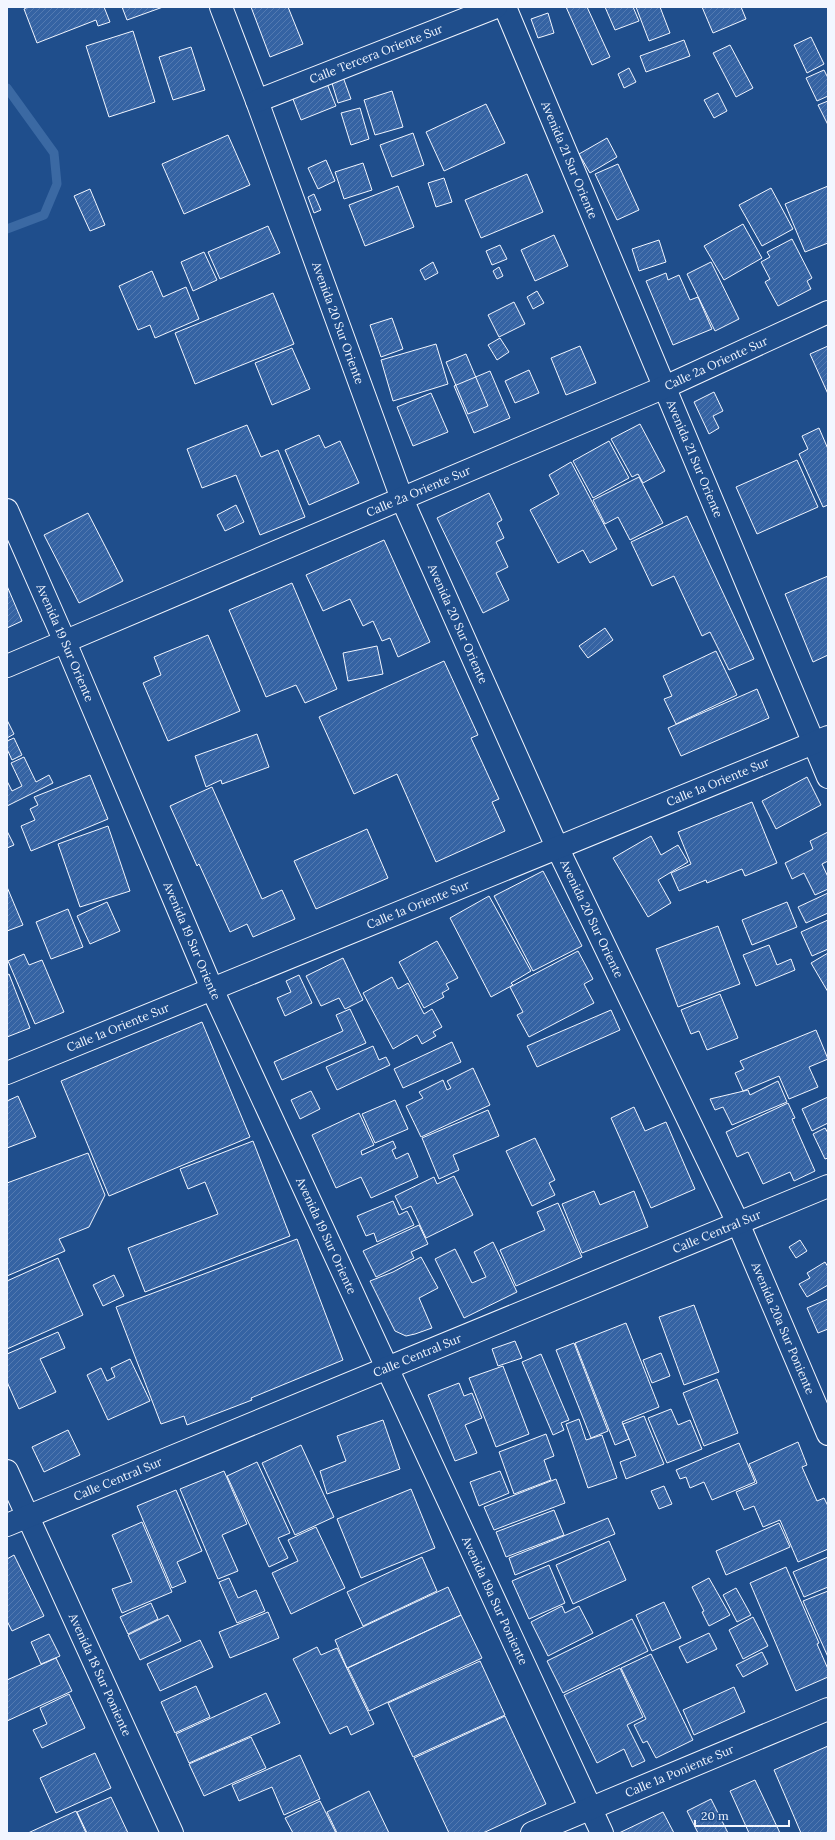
<svg xmlns="http://www.w3.org/2000/svg" width="835" height="1840" font-family="Lora,serif">
  <style>
    .lines { fill: none; stroke-linecap: round; stroke-linejoin: round }
    .stream { stroke: #3b69a3; stroke-width: 9 }
    .building { fill: url(#building-hatch); stroke: #f2f6ff }
    .street-casing { stroke: #f2f6ff; stroke-width: 24 }
    .secondary-casing { stroke: #f2f6ff; stroke-width: 24 }
    .street { stroke: #1f4e8c; stroke-width: 22 }
    .secondary { stroke: #1f4e8c; stroke-width: 22 }
    .labels { text-anchor: middle; stroke-width: 3; stroke-linejoin: round; paint-order: stroke }
    .street-label { font-size: 12px; fill: #f2f6ff; stroke: #1f4e8c }
  </style>
  <defs>
    <pattern id="building-hatch" width="6" height="6" patternUnits="userSpaceOnUse"><rect width="6" height="6" fill="#3563a3"/><path d="M-1 1l2-2M0 6l6-6M5 7l2-2" fill="none" stroke="#537ab1"/></pattern>
  </defs>
  <rect width="100%" height="100%" fill="#1f4e8c"/>
  <g class="lines">
    <path class="stream" d="M7,88L54,153L57,184L44,215L7,229"/>
  </g>
  <path class="building" d="M28,7H104L110,22L98,26L96,20L37,43L24,9Z
    M122,7H163L127,20Z
    M251,7H288L303,44L270,57Z
    M566,7H587L610,57L592,65Z
    M605,7H633L639,21L615,30Z
    M636,7H660L670,33L649,41Z
    M702,7H741L746,19L713,33Z
    M548,13L554,33L538,38L531,19Z
    M133,31L155,102L109,117L86,46Z
    M811,37L824,64L807,73L794,45Z
    M684,40L690,56L646,72L640,56Z
    M730,45L753,88L736,97L713,53Z
    M191,47L205,90L173,100L159,57Z
    M629,68L636,82L624,88L618,74Z
    M824,70L828,78V96L817,101L806,78Z
    M343,77L351,99L338,103L331,80Z
    M326,81L336,106L301,120L291,94Z
    M392,91L403,127L375,135L364,100Z
    M718,93L727,111L714,118L704,100Z
    M828,101V125L818,105Z
    M486,104L505,143L444,171L426,132Z
    M360,108L369,139L351,145L341,113Z
    M413,133L424,165L392,177L380,145Z
    M228,135L250,185L184,214L162,164Z
    M607,138L617,157L590,173L579,154Z
    M326,160L335,181L318,189L308,168Z
    M363,163L372,190L344,199L335,172Z
    M618,164L639,210L617,220L595,174Z
    M527,174L543,212L481,238L465,200Z
    M444,178L452,202L436,207L428,183Z
    M398,186L414,227L365,246L349,205Z
    M828,186V243L805,252L785,204Z
    M771,188L793,229L762,246L739,205Z
    M90,189L105,225L90,231L74,196Z
    M314,194L321,210L314,213L308,197Z
    M743,224L762,258L724,280L704,246Z
    M268,226L280,253L220,279L208,252Z
    M554,235L568,266L535,281L521,250Z
    M792,239L812,278L807,281L811,289L778,306L765,282L770,279L761,262L770,257L767,252Z
    M659,240L666,262L639,271L632,249Z
    M500,245L507,259L492,265L486,251Z
    M204,252L217,280L193,291L181,262Z
    M433,262L438,273L425,280L420,270Z
    M711,262L739,319L715,331L687,274Z
    M499,267L503,276L497,279L493,271Z
    M152,271L163,297L186,287L199,319L155,338L150,325L138,330L119,286Z
    M666,273L668,280L679,275L690,300L698,297L712,329L673,345L646,281Z
    M537,291L544,303L533,309L527,297Z
    M273,293L294,344L195,384L175,333Z
    M514,302L525,324L499,337L488,315Z
    M392,318L403,349L381,357L370,325Z
    M500,338L509,352L497,360L488,345Z
    M436,344L448,384L393,401L381,360Z
    M580,346L596,383L566,395L551,358Z
    M828,346V394L810,354Z
    M292,348L310,389L272,405L255,363Z
    M466,354L488,406L468,414L446,362Z
    M529,370L539,393L515,403L505,381Z
    M490,371L510,418L474,433L454,386Z
    M714,392L723,411L713,416L719,428L709,434L694,402Z
    M431,393L448,432L413,446L397,407Z
    M640,424L665,471L643,483L638,474L632,477L611,439Z
    M247,425L261,457L278,450L305,517L260,535L236,475L202,488L187,449Z
    M819,428L828,449V505L823,507L799,454L808,449L802,436Z
    M319,435L325,448L340,441L359,483L309,505L285,450Z
    M609,441L629,478L593,498L573,461Z
    M797,460L818,507L757,534L736,487Z
    M571,462L617,549L590,563L583,550L558,563L530,510L559,494L549,475Z
    M639,477L663,523L630,540L618,517L605,524L593,500Z
    M489,493L502,520L497,523L504,538L496,542L508,567L496,573L509,600L483,613L437,518Z
    M236,505L244,522L225,531L217,515Z
    M88,513L123,581L79,603L44,535Z
    M687,516L754,659L729,670L710,632L702,636L674,576L652,586L631,542Z
    M384,540L430,642L398,657L390,638L382,641L373,621L363,626L350,599L323,611L306,575Z
    M828,576V655L813,662L785,594Z
    M292,583L337,689L305,703L296,685L266,697L229,610Z
    M7,586L22,621L7,628Z
    M605,628L613,640L588,658L579,646Z
    M208,635L240,711L168,741L143,683L161,675L154,657Z
    M377,646L383,674L348,681L343,653Z
    M716,651L737,695L676,724L664,699L672,696L663,676Z
    M444,661L478,735L471,738L499,799L492,802L505,831L436,862L397,774L354,794L319,717Z
    M757,689L769,718L681,756L668,728Z
    M7,720L14,734L7,738Z
    M257,734L269,767L222,784L221,780L206,787L195,756Z
    M14,738L22,755L12,760L7,749V741Z
    M24,757L36,782L49,775L53,783L7,806V781L12,791L22,786L11,763Z
    M90,775L108,819L31,851L21,826L35,820L30,809L38,805L34,797Z
    M807,777L821,805L776,829L762,801Z
    M212,787L262,899L282,890L295,919L253,937L247,924L230,932L199,864L197,866L170,806Z
    M752,802L777,863L745,876L742,869L707,883L706,880L679,891L671,873L691,864L678,832Z
    M108,826L130,891L80,907L58,844Z
    M367,829L388,878L316,909L294,861Z
    M7,831L14,845L7,848Z
    M828,832V861L822,864L828,877V889L815,895L804,873L792,879L785,863L813,849L810,841Z
    M651,836L661,855L678,845L688,862L658,880L671,903L648,917L613,858Z
    M543,871L582,946L533,971L494,896Z
    M7,887L23,925L7,931Z
    M828,893V913L806,923L798,907Z
    M489,896L531,971L511,983L513,985L491,997L450,918Z
    M107,902L120,931L90,944L77,916Z
    M787,902L797,927L752,945L742,920Z
    M68,909L83,947L51,959L36,922Z
    M828,920V949L812,956L801,932Z
    M718,926L740,984L678,1007L656,949Z
    M437,941L458,978L446,984L449,989L442,993L444,997L424,1008L399,962Z
    M769,945L777,965L791,959L795,970L756,986L743,955Z
    M578,951L593,979L584,984L594,1003L529,1037L517,1015L523,1012L510,987Z
    M828,953V992L811,963Z
    M24,954L29,965L42,960L64,1012L35,1024L8,961Z
    M343,958L363,1000L345,1009L339,998L321,1006L306,976Z
    M9,974L30,1028L7,1037V975Z
    M299,975L312,1003L285,1016L277,998L291,992L286,981Z
    M392,977L398,989L408,983L424,1014L432,1009L442,1027L433,1032L436,1036L422,1044L417,1035L393,1049L363,993Z
    M720,994L738,1038L707,1050L699,1031L691,1034L681,1010Z
    M350,1009L366,1043L282,1080L274,1062L343,1031L336,1015Z
    M611,1010L620,1030L537,1067L527,1046Z
    M202,1022L250,1137L109,1196L61,1081Z
    M816,1030L828,1059L809,1067L818,1087L789,1099L779,1076L743,1091L735,1073L744,1069L740,1061Z
    M452,1042L461,1062L403,1088L394,1069Z
    M373,1046L379,1060L386,1057L390,1065L337,1090L326,1067Z
    M473,1068L490,1105L421,1137L406,1106L423,1098L419,1092L443,1080L447,1090L451,1088L447,1081Z
    M778,1081L787,1102L732,1125L723,1107L715,1110L710,1099L748,1090L750,1095Z
    M311,1091L320,1109L300,1119L291,1100Z
    M18,1096L36,1137L7,1148V1101Z
    M828,1097V1123L812,1131L802,1109Z
    M395,1100L408,1129L375,1143L362,1114Z
    M788,1103L795,1118L792,1119L815,1171L794,1181L790,1172L763,1184L748,1152L737,1157L726,1132Z
    M634,1107L645,1131L666,1122L695,1189L651,1208L611,1118Z
    M488,1110L499,1136L453,1155L459,1170L439,1179L422,1138Z
    M359,1113L374,1145L361,1151L362,1155L393,1141L396,1148L392,1150L396,1159L408,1153L418,1177L371,1198L361,1177L336,1188L312,1135Z
    M825,1128L828,1133V1158L825,1159L813,1134Z
    M535,1138L555,1180L549,1183L555,1195L532,1206L506,1151Z
    M253,1141L290,1236L145,1292L128,1248L218,1214L205,1182L188,1189L180,1169Z
    M88,1153L105,1195L89,1227L59,1239L65,1251L7,1276V1183Z
    M454,1176L473,1215L426,1238L411,1206L402,1210L395,1196L434,1177L437,1184Z
    M594,1191L600,1205L634,1191L648,1227L582,1253L562,1204Z
    M393,1201L399,1215L407,1211L414,1225L377,1242L374,1233L366,1236L357,1216Z
    M558,1203L582,1257L516,1286L500,1250L545,1230L537,1212Z
    M419,1225L428,1244L411,1252L414,1258L376,1277L363,1251Z
    M297,1239L343,1360L251,1398L252,1400L187,1425L184,1416L161,1424L116,1307Z
    M800,1240L807,1251L796,1258L789,1247Z
    M493,1242L517,1292L464,1318L435,1259L455,1249L472,1283L486,1277L474,1252Z
    M421,1257L438,1288L419,1298L432,1328L415,1334L406,1336L395,1331L370,1281L393,1272Z
    M58,1258L83,1315L7,1349V1281Z
    M825,1262L828,1267V1285L807,1297L799,1284L810,1278L807,1273Z
    M114,1275L124,1296L103,1306L93,1285Z
    M828,1299V1329L818,1333L807,1308Z
    M694,1305L719,1372L684,1385L659,1317Z
    M626,1323L659,1407L622,1422L629,1439L615,1445L575,1343Z
    M58,1332L65,1348L40,1359L56,1392L19,1409L7,1382V1354Z
    M515,1341L522,1358L498,1366L492,1349Z
    M574,1343L608,1431L591,1438L556,1350Z
    M661,1353L670,1376L652,1383L643,1360Z
    M541,1354L569,1420L561,1423L564,1430L553,1435L522,1362Z
    M130,1359L150,1401L108,1420L87,1375L101,1368L107,1381L115,1377L111,1368Z
    M503,1366L529,1434L496,1447L469,1378Z
    M717,1379L738,1433L704,1446L683,1393Z
    M459,1383L464,1396L472,1393L482,1418L465,1425L477,1453L455,1461L428,1395Z
    M671,1409L678,1425L690,1420L702,1449L667,1463L648,1418Z
    M644,1416L664,1464L626,1479L620,1462L636,1456L623,1424Z
    M579,1419L586,1440L602,1435L617,1478L588,1488L566,1424Z
    M383,1420L400,1469L327,1494L320,1471L346,1461L337,1436Z
    M68,1430L80,1455L44,1472L32,1447Z
    M546,1434L554,1456L544,1460L551,1480L514,1494L499,1452Z
    M798,1442L807,1465L802,1467L817,1501L824,1498L828,1506V1549L798,1562L780,1520L763,1527L754,1506L744,1510L736,1492L757,1483L749,1464Z
    M739,1443L755,1482L712,1500L704,1482L690,1488L686,1477L680,1479L676,1470Z
    M301,1445L334,1517L295,1535L262,1463Z
    M257,1462L290,1533L278,1538L288,1558L269,1567L227,1476Z
    M224,1471L247,1524L222,1535L238,1571L218,1579L180,1489Z
    M500,1471L509,1493L479,1506L470,1482Z
    M556,1479L565,1503L494,1530L484,1507Z
    M664,1486L672,1504L659,1509L651,1491Z
    M411,1489L435,1548L361,1578L337,1519Z
    M176,1490L202,1551L177,1562L186,1582L172,1588L137,1506Z
    M554,1510L564,1535L506,1557L496,1532Z
    M608,1518L615,1534L515,1575L509,1558Z
    M142,1522L172,1592L122,1613L112,1589L132,1582L112,1535Z
    M779,1523L790,1547L726,1575L716,1551Z
    M316,1527L345,1588L291,1614L272,1573L298,1561L288,1540Z
    M609,1541L626,1580L573,1604L556,1565Z
    M14,1555L44,1616L12,1631L7,1621V1559Z
    M422,1557L437,1591L363,1626L347,1592Z
    M828,1557V1587L804,1597L793,1572Z
    M549,1565L565,1603L529,1619L512,1581Z
    M786,1567L819,1643L817,1644L828,1669V1677L796,1691L750,1583Z
    M229,1578L238,1598L256,1590L265,1611L237,1623L219,1582Z
    M709,1578L730,1615L709,1626L702,1612L704,1611L692,1587Z
    M448,1587L461,1615L347,1668L335,1640Z
    M736,1588L751,1615L737,1622L723,1595Z
    M828,1591V1657L803,1601Z
    M664,1602L681,1638L652,1651L636,1615Z
    M151,1603L158,1619L128,1634L120,1617Z
    M562,1606L565,1613L579,1606L593,1633L548,1656L531,1622Z
    M268,1612L279,1638L230,1658L219,1632Z
    M168,1615L181,1641L140,1660L128,1635Z
    M461,1615L482,1658L369,1711L348,1668Z
    M753,1617L768,1646L743,1659L729,1630Z
    M632,1619L648,1651L563,1693L547,1661Z
    M709,1633L717,1649L687,1663L679,1647Z
    M49,1634L60,1656L41,1664L31,1642Z
    M200,1640L213,1667L160,1691L147,1664Z
    M317,1647L321,1655L337,1648L374,1724L351,1735L347,1726L330,1734L293,1659Z
    M762,1652L768,1664L743,1677L736,1665Z
    M651,1654L693,1740L656,1758L647,1741L643,1743L634,1725L646,1719L621,1668Z
    M56,1658L72,1691L7,1721V1680Z
    M480,1661L505,1715L413,1757L388,1703Z
    M620,1668L643,1717L627,1725L645,1761L632,1767L624,1749L597,1763L564,1695Z
    M196,1686L210,1717L175,1733L161,1702Z
    M734,1687L745,1712L694,1735L683,1710Z
    M266,1693L280,1723L189,1763L176,1734Z
    M69,1694L85,1728L42,1748L33,1730L47,1724L40,1708Z
    M505,1716L546,1804L483,1833H449L414,1758Z
    M251,1737L266,1768L204,1796L189,1764Z
    M828,1746V1833H801L774,1770Z
    M95,1753L111,1788L56,1813L40,1778Z
    M300,1755L320,1799L284,1815L272,1787L239,1801L232,1785Z
    M755,1780L780,1833H749L730,1791Z
    M369,1791L389,1833H337L327,1812Z
    M111,1797L128,1833H87L77,1812Z
    M711,1799L728,1833H698L687,1811Z
    M320,1801L336,1833H293L285,1818Z
    M76,1811L86,1833H28Z
    M663,1812L674,1833H619Z"/>
  <g class="lines">
    <g class="street-casing">
      <g id="street">
        <path id="s1" d="M221,7L257,101L402,499L557,847L738,1223L828,1434"/>
        <path id="s2" d="M505,7L828,777"/>
        <path id="s3" d="M257,101L496,7"/>
        <path id="s4" d="M7,510L65,642L212,989L602,1833"/>
        <path id="s5" d="M7,666L665,387L828,312"/>
        <path id="s6" d="M7,1073L828,737"/>
        <path id="s7" d="M7,1471L172,1833"/>
      </g>
    </g>
    <g class="secondary-casing">
      <g id="secondary">
        <path id="s8" d="M7,1525L828,1186"/>
        <path id="s9" d="M532,1833L828,1709"/>
      </g>
    </g>
    <use href="#street" class="street"/>
    <use href="#secondary" class="secondary"/>
  </g>
  <g class="labels">
    <g class="street-label">
      <text dy="4" stroke="none"><textPath href="#s3" startOffset="128">Calle Tercera Oriente Sur</textPath></text>
      <text dy="4" stroke="none"><textPath href="#s2" startOffset="166">Avenida 21 Sur Oriente</textPath></text>
      <text dy="4" stroke="none"><textPath href="#s1" startOffset="337">Avenida 20 Sur Oriente</textPath></text>
      <text dy="4" stroke="none"><textPath href="#s5" startOffset="771">Calle 2a Oriente Sur</textPath></text>
      <text dy="4" stroke="none"><textPath href="#s2" startOffset="490">Avenida 21 Sur Oriente</textPath></text>
      <text dy="4" stroke="none"><textPath href="#s5" startOffset="447">Calle 2a Oriente Sur</textPath></text>
      <text dy="4" stroke="none"><textPath href="#s1" startOffset="661">Avenida 20 Sur Oriente</textPath></text>
      <text dy="4" stroke="none"><textPath href="#s4" startOffset="145">Avenida 19 Sur Oriente</textPath></text>
      <text dy="4" stroke="none"><textPath href="#s6" startOffset="768">Calle 1a Oriente Sur</textPath></text>
      <text dy="4" stroke="none"><textPath href="#s6" startOffset="444">Calle 1a Oriente Sur</textPath></text>
      <text dy="4" stroke="none"><textPath href="#s1" startOffset="985">Avenida 20 Sur Oriente</textPath></text>
      <text dy="4" stroke="none"><textPath href="#s4" startOffset="469">Avenida 19 Sur Oriente</textPath></text>
      <text dy="4" stroke="none"><textPath href="#s6" startOffset="120">Calle 1a Oriente Sur</textPath></text>
      <text dy="4" stroke="none"><textPath href="#s8" startOffset="768">Calle Central Sur</textPath></text>
      <text dy="4" stroke="none"><textPath href="#s4" startOffset="793">Avenida 19 Sur Oriente</textPath></text>
      <text dy="4" stroke="none"><textPath href="#s1" startOffset="1437">Avenida 20a Sur Poniente</textPath></text>
      <text dy="4" stroke="none"><textPath href="#s8" startOffset="444">Calle Central Sur</textPath></text>
      <text dy="4" stroke="none"><textPath href="#s8" startOffset="120">Calle Central Sur</textPath></text>
      <text dy="4" stroke="none"><textPath href="#s4" startOffset="1195">Avenida 19a Sur Poniente</textPath></text>
      <text dy="4" stroke="none"><textPath href="#s7" startOffset="224">Avenida 18 Sur Poniente</textPath></text>
      <text dy="4" stroke="none"><textPath href="#s9" startOffset="160">Calle 1a Poniente Sur</textPath></text>
    </g>
  </g>
  <rect width="835" height="1840" fill="none" stroke="#f2f6ff" stroke-width="16"/>
  <path d="M695 1820v6h94v-6" fill="none" stroke="#f2f6ff" stroke-width="2"/>
  <text x="701" y="1820" font-size="12" fill="#f2f6ff" stroke="#1f4e8c" stroke-width="3" paint-order="stroke">20 m</text>
</svg>
